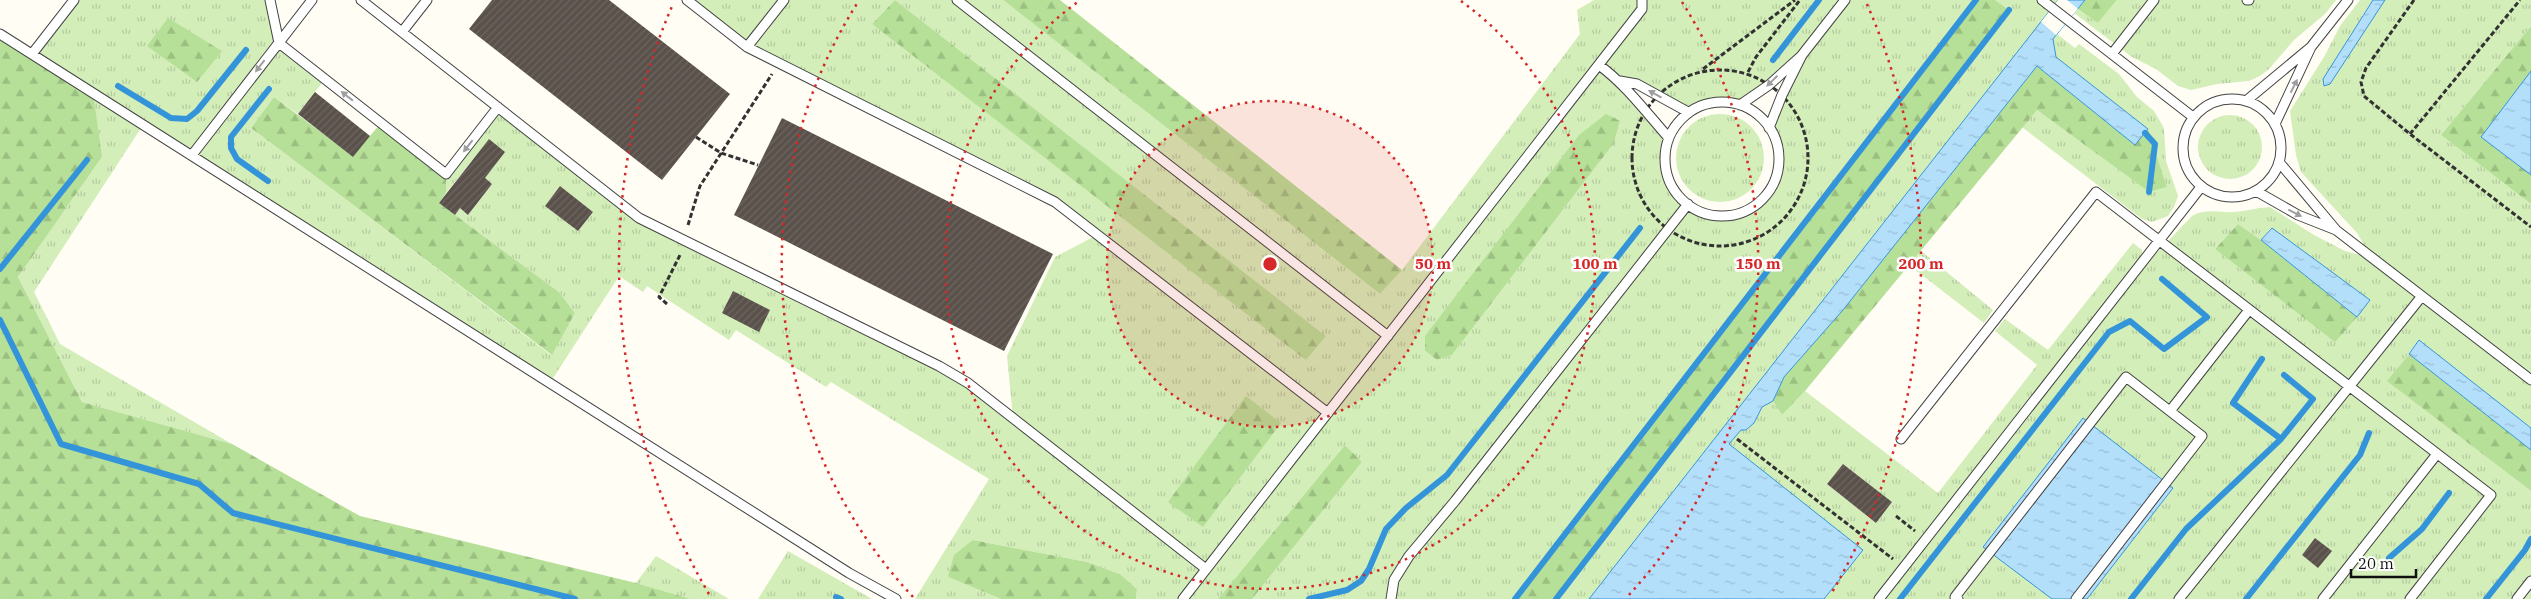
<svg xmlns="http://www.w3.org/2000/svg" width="2531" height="599" font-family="'IBM Plex Serif',serif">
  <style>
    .grass { fill: url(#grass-tufts); fill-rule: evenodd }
    .forest { fill: url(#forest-firs) }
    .water { fill: url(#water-ripples); stroke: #3494d9 }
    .pier { fill: #fffdf4 }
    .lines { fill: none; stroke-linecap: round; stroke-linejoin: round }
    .stream { stroke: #3494d9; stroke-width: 6 }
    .building { fill: url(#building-hatch) }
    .service-casing { stroke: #434343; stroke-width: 11 }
    .path { stroke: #323232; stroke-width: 3; stroke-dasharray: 5 2.5; stroke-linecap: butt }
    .service { stroke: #fff; stroke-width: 9 }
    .oneway { fill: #9f9f9f }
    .ring { fill: none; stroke: #d62828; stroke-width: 2.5; stroke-dasharray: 2.5 5 }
    .centre { fill: #d62828; stroke: #fff; stroke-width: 2.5 }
    .ring-label { font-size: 15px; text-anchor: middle; font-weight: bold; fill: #d62828; stroke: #fff; stroke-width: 5; stroke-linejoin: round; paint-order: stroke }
  </style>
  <defs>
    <pattern id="grass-tufts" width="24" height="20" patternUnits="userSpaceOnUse" patternTransform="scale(1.25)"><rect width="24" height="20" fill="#d3eeb9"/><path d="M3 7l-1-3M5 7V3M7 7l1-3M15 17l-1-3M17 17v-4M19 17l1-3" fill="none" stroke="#b4cb9e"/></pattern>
    <pattern id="forest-firs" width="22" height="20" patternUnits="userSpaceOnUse" patternTransform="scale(1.25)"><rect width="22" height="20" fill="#b6e097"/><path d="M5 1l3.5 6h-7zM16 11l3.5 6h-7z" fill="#9bbf81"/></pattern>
    <pattern id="water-ripples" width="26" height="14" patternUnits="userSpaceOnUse" patternTransform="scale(1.25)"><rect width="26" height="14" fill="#b3dffb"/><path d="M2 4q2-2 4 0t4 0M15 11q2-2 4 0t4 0" fill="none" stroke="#99bed6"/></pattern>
    <pattern id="building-hatch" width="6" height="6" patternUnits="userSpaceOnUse" patternTransform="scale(1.25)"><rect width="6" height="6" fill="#5a514b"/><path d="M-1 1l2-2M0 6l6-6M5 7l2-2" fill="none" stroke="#6d6561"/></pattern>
  </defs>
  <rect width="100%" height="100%" fill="#fffdf4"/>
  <path class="grass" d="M74,0H270L279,43L325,79L298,114L274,97L251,128L551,355L575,313L559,292L455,215L460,208L469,214L492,184L484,178L473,159L446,193V174L498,107L639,218L939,366L1013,417L1007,356L1055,257L1097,235L1055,202L747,47L687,0H1003L1380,294L1402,270L1580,34L1577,10L1594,0H1976L1515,599H1252L1362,462L1345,445L1218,599H1136L1137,589L1120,574L1087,562L973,540L948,577L1001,599H915L989,479L831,382L826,387L736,330L729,340L647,286L643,292L619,276L550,383L143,125L34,292L60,344L232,444L82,402L18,277L102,157L32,54ZM895,0L1326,336L872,24ZM1802,56L1769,128C1778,140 1779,154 1778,168C1769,237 1649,233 1668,137L1620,81L1688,112C1706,104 1720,100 1740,105ZM1620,121L1614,143L1452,355L1437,360L1425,351ZM560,186L593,212L578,231L545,206Z
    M1995,0H2058L1589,599H1556L2009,11Z
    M2117,0H2336L2325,14L2294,40L2269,69L2260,76L2249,81L2217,84L2191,90L2178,86L2156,69L2132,57L2074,13L2078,9L2098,23Z
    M2360,0H2373L2362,16L2330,83L2385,0H2531V26L2441,135L2531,204V428L2419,340L2388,381L2531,491V599H2087L2173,488L1983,546L2052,599H1824L1862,550L1729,444L1741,430L1754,423L1762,407L1773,401L1782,415L1805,391L1938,493L2037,365L1995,331L2005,319L2048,350L2133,243L2142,250V262L2151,259L2192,216C2207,208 2218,213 2234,212C2246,211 2258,208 2270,207L2314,235L2345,251L2372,258L2357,233L2301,172L2296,155L2290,111L2324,57L2340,26ZM2238,224L2261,240L2271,228L2370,301L2335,341L2215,249ZM1843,464L1892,502L1876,523L1827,484ZM2315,538L2331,551L2318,567L2302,555Z
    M2057,34L2075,48L2079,44L2119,74L2137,97L2154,111L2164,128L2166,161L2178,196L2174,207L2168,216L2152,222L2142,219L2022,127L2037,110L2149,192L2167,187L2148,129L2056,57L2053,39Z
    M1676 158a44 44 0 1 1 88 0a44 44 0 1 1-88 0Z
    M2198 147a32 32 0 1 1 64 0a32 32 0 1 1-64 0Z
    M1921,251L1993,310L1984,323L1909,265Z
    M788,551L872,599H841L836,597L833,599H758Z
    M656,556L729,599H691L636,583Z"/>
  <path class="forest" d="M895,0L1326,336L1306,360L872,24Z
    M1003,0H1060L1402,270L1380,294Z
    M1976,0H1995L2009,10L1556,599H1515Z
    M2085,0H2117L2098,23L2078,9Z
    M168,18L222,51L197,82L147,46Z
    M2531,26V71L2481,137L2531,175V204L2441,135Z
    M3,36L93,93L102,157L18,277L82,402L232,444L360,516L636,583L691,599H0V40Z
    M2037,66L2135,145L2148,129L2167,187L2149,192L2037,110L1805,391L1782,415L1773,401L1784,377L1843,310Z
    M274,97L353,156L381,123L446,174V193L439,203L559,292L575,313L552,355L251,128Z
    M1606,114L1620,121L1614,143L1452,355L1437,360L1425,351V336L1579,135Z
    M2238,224L2261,240L2357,317L2335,342L2215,249Z
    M2409,354L2531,450V491L2387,381Z
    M1246,396L1281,423L1203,527L1168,502Z
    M1345,445L1362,462L1252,599H1218Z
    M973,540L1087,562L1120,574L1137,589L1136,599H1001L948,577L954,555Z"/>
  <path class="water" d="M2058,0H2085L2053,39L2056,57L2148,129L2135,145L2037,66L1843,310L1784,377L1773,401L1762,407L1754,423L1746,430H1741L1729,444L1863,550L1824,599H1589Z
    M2373,0H2385L2330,84L2324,86L2323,79Z
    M2531,71V175L2481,137Z
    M2272,228L2370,300L2357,317L2261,240Z
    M2419,340L2531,428V450L2409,354Z
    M2083,418L2173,488L2087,599H2052L1983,547Z"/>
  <path class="pier" d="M2058,0H2067L2078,9L2056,35L2041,22Z"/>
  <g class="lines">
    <path class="stream" d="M1773,60L1819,0
      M118,86L171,118L187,119L197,111L246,50
      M2145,133L2155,144L2149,192
      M268,181L237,159L231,148V137L269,89
      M0,269L87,160
      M0,320L61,444L199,484L233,513L575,599
      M2262,359L2233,403L2281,439
      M2389,558L2422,529L2449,493
      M836,597L841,599
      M1309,599L1347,590L1361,581L1369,569L1386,529L1406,508L1447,475L1640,228
      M1515,599L1976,0
      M1556,599L2009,10
      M1900,599L2109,332L2130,321L2164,349L2207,317L2162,279
      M2131,599L2186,529L2281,439L2313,399L2284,375
      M2246,599L2360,455L2369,433
      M2486,599L2525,550L2531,539"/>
  </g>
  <path class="building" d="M492,0H609L730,94L662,180L469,29Z
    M315,92L370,136L353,157L298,114Z
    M782,118L1053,254L1004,351L734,215Z
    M489,139L505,152L485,178L492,184L468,215L460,208L455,215L439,203Z
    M560,186L593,212L578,231L545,206Z
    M733,291L770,310L759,332L722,313Z
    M1843,464L1892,502L1876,523L1827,484Z
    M2315,538L2332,551L2318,568L2302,555Z"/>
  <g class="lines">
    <g class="service-casing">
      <path id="service" d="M270,0L279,43L446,174L498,107
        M361,0L639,218L939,366L968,383L1206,569
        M687,0L747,47L1055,202L1328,413
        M957,0L1388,336
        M2042,0L2193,117
        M2247,0H2249
        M402,32L427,0
        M0,34L849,573L896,599
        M747,47L784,0
        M32,54L74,0
        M2112,54L2154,0
        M1599,65C1626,85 1646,112 1668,137
        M1620,81L1637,84L1688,112
        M2183 148a49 49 0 1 1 98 0a49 49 0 1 1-98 0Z
        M2246,101L2311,47
        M1665 159a57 57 0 1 1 114 0a57 57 0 1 1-114 0Z
        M1740,105L1769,85L1800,57
        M2275,124L2311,47L2348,0
        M1769,128L1782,95L1802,55L1845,0
        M192,155L312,0
        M2279,162L2336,230L2531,380
        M2256,191L2298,215L2336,230
        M2170,411L2249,310
        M1901,439L2096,192L2491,495L2410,599
        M1183,599L1642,9V0
        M1391,599L1394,580L1409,556L1455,501L1688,204
        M1879,599L2201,187
        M1958,599L1955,597L2126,377L2202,436L2076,599
        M2179,599L2422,296
        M2323,599L2437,454
        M2517,599L2531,581"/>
    </g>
    <path class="path" d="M2414,0L2366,68L2361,82L2364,96L2410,134L2531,227
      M1703,69L1795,0
      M1632 158a88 88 0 1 1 176 0a88 88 0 1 1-176 0Z
      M1748,72L1756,57L1800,0
      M2410,134L2520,0
      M696,137L721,153L758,165
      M688,225L700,186L772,74
      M667,304L659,297L680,255
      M1737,439L1893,559
      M1896,516L1915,531"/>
    <use href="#service" class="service"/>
  </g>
  <defs><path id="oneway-solid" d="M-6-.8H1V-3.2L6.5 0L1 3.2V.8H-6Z" transform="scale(1.25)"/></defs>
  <g class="oneway">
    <use href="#oneway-solid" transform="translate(260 66) rotate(128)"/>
    <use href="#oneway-solid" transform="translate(1772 81) rotate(136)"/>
    <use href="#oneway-solid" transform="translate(2294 86) rotate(-63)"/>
    <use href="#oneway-solid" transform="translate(1655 94) rotate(-151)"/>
    <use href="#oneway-solid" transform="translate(347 96) rotate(-142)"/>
    <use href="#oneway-solid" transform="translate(468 146) rotate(128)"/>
    <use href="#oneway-solid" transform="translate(2295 213) rotate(27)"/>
  </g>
  <circle cx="1270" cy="264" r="163" fill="#d62828" fill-opacity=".12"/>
  <g class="ring">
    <circle cx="1270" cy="264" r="163"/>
    <path d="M1461 1A325 325 0 1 1 1079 1"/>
    <path d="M913 597A488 488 0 0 1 858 2M1682 2A488 488 0 0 1 1627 597"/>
    <path d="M709 594A651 651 0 0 1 673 4M1867 4A651 651 0 0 1 1831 594"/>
  </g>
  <circle cx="1270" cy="264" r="8" class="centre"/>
  <g class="ring-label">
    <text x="1433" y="269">50 m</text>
    <text x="1595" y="269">100 m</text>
    <text x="1758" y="269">150 m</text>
    <text x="1921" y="269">200 m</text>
  </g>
  <path d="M2351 569v8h65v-8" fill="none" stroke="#101010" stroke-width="2.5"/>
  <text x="2358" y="569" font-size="15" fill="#101010" stroke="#ffffff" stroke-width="4" paint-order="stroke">20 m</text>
</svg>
